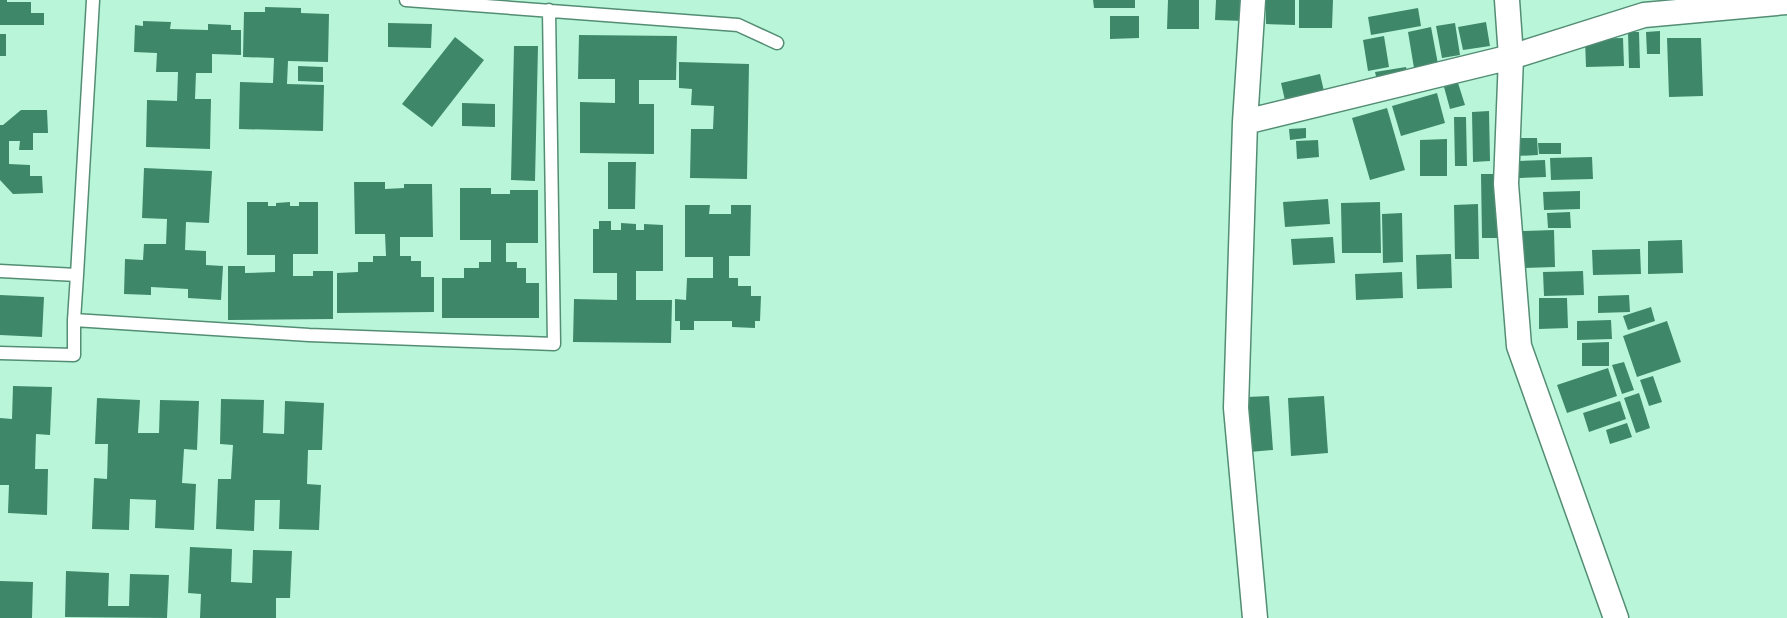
<svg xmlns="http://www.w3.org/2000/svg" width="1787" height="618" font-family="'PT Sans Narrow',sans-serif">
  <style>
    .building { fill: #3e8769 }
    .lines { fill: none; stroke-linecap: round; stroke-linejoin: round }
    .lane-casing { stroke: #538d74; stroke-width: 15 }
    .street-casing { stroke: #538d74; stroke-width: 27 }
    .lane { stroke: #fff; stroke-width: 12 }
    .street { stroke: #fff; stroke-width: 24 }
  </style>
  <rect width="100%" height="100%" fill="#b9f6d9"/>
  <path class="building" d="M0,0H7V2H31V13H44V25H0Z
    M1093,0H1135V8H1094Z
    M1168,0H1199V29H1167Z
    M1216,0H1244V21L1215,20Z
    M1266,0H1295V25L1266,24Z
    M1299,0H1333L1332,28H1299Z
    M265,7L301,8V13L329,14L328,62L288,61L287,84L324,85L323,131L239,129L240,82L273,83L274,58L243,57L244,12H265Z
    M1418,8L1421,26L1371,35L1368,17Z
    M1110,16H1139V38L1110,39Z
    M143,21L171,22L170,29L208,30V24L231,25V30H241V55L212,54V73H196L195,99H211L210,149L146,147L147,100L177,101L178,72H156L157,53L134,52L135,25L143,26Z
    M1486,22L1490,46L1463,50L1458,27Z
    M388,23L432,24L431,48L388,47Z
    M1455,23L1460,55L1442,58L1436,26Z
    M1431,27L1438,64L1414,68L1408,32Z
    M1660,31V54H1647L1646,32Z
    M1628,32H1639L1640,68H1629Z
    M0,34H6V56H0Z
    M579,35L677,36L676,80H639V104H654V154L580,153V102L615,103V79H578Z
    M1384,36L1389,67L1368,71L1363,40Z
    M455,37L484,60L432,127L402,104Z
    M1623,38L1624,66L1586,67L1585,39Z
    M1667,38H1701L1703,96L1669,97Z
    M514,46H538L535,181L511,180Z
    M679,62L749,64L747,179L690,178L691,129H713L714,106L691,105L692,89L679,88Z
    M298,66L323,67V82L298,81Z
    M1406,67L1409,80L1378,85L1375,72Z
    M1320,74L1326,100L1287,109L1281,83Z
    M1458,83L1465,105L1450,109L1444,87Z
    M1437,93L1445,123L1401,136L1392,106Z
    M462,103L495,104V127L462,126Z
    M1387,108L1405,170L1370,180L1352,118Z
    M21,110H47L48,133H33V150H19L20,141H9V164L30,165V176H42L43,193L13,194L0,180V125H3Z
    M1489,111L1490,161L1473,162L1472,112Z
    M1454,117H1466L1467,166H1455Z
    M1306,128V138L1290,140L1289,129Z
    M1515,138H1537L1538,155L1516,156Z
    M1447,139V176H1420V140Z
    M1318,140L1319,157L1297,159L1296,141Z
    M1538,143H1561V154H1539Z
    M1592,157L1593,179L1551,180L1550,158Z
    M1545,160L1546,177L1519,178V161Z
    M608,162H636L635,209H608Z
    M144,168L212,171L209,223L186,222L185,250L206,251V265L223,266L221,300L188,298V289L151,287V295L124,294L125,259L143,260L144,244H166L167,219L142,218Z
    M1481,174H1499L1500,238H1482Z
    M354,182H385V189L404,188V184H432L433,237H400V256H411V261H421V277H434V312L337,313V273L358,272V262H373V256H386L385,234H355Z
    M460,188H491V194H510V190H538V243H506V262H517V268H526V283H539V318H442V278H464V268H479V262H491V240H460Z
    M1580,191V209L1544,210L1543,192Z
    M1328,199L1330,224L1285,227L1283,202Z
    M247,202H268V206H276V203L290,202V206H299V202H318V254H293V276H313V271H333V319L228,320V266H245V273L275,272V255H247Z
    M1380,202L1381,253H1342L1341,203Z
    M1478,204L1479,259H1455L1454,205Z
    M685,205H710L709,214H731V205H751L750,256H729V278H738V286H751V296H761L760,321H755V328L732,327V321H694V330H680V321H675V299L686,300L687,278H713V257H685Z
    M1570,212L1571,228H1548L1547,213Z
    M1402,213L1403,262L1383,263L1382,214Z
    M599,221H611V230H621V223L636,224V230H644V224L663,225V271H636V300H672L671,343L573,342L574,299L617,300V273H593V229H599Z
    M1554,230L1555,267L1523,268L1522,231Z
    M1333,237L1335,263L1293,265L1291,239Z
    M1682,240L1683,273L1648,274V241Z
    M1640,249L1641,274L1593,275L1592,250Z
    M1451,254L1452,288L1417,289L1416,255Z
    M1583,271L1584,295L1544,296L1543,272Z
    M1402,272L1403,298L1356,300L1355,274Z
    M0,295L44,297L42,337L0,335Z
    M1629,295L1630,312L1598,313V296Z
    M1539,298H1567L1568,328L1539,329Z
    M1651,307L1655,321L1628,330L1623,316Z
    M1611,320L1612,339L1577,340V321Z
    M1667,321L1681,362L1637,377L1623,336Z
    M1609,342V366H1582V343Z
    M1624,362L1634,390L1622,394L1612,365Z
    M1608,368L1617,396L1567,413L1557,385Z
    M1653,376L1662,402L1649,406L1640,380Z
    M13,386L52,387L50,435L36,434L35,469H48L47,515L8,513L9,485H0V418L12,419Z
    M1639,393L1650,428L1636,433L1624,398Z
    M1269,396L1273,450L1250,452L1247,397Z
    M1324,396L1328,453L1291,456L1288,398Z
    M97,398L140,400L138,433H159L160,400L199,401L197,450L184,449L182,483L196,484L194,530L155,528L156,500L130,499L129,530L92,529L94,478L107,479L108,444H95Z
    M221,399L264,400L263,433L284,434L285,401L324,403L322,450H308L307,484L321,485L319,530L279,529L280,500H255L254,531L216,529L218,479H231L233,445L220,444Z
    M1620,401L1626,419L1589,432L1583,413Z
    M1627,423L1632,437L1610,444L1606,430Z
    M190,547L232,549L231,582L252,583L253,550L292,551L290,598H276V618H200L201,594L188,593Z
    M66,571L109,573L108,606H129L130,574L169,575L167,618L65,617Z
    M0,581L33,582L32,618H0Z"/>
  <g class="lines">
    <g class="lane-casing">
      <path id="lane" d="M406,0L738,25L777,43
        M0,271L77,275L93,0
        M74,320L77,275
        M0,353L74,355V320L309,335L554,344L549,10"/>
    </g>
    <g class="street-casing">
      <path id="street" d="M1253,0L1245,122L1236,408L1255,618
        M1507,0L1511,57L1506,184L1519,346L1616,618
        M1245,122L1511,57L1644,15L1787,2"/>
    </g>
    <use href="#lane" class="lane"/>
    <use href="#street" class="street"/>
  </g>
</svg>
